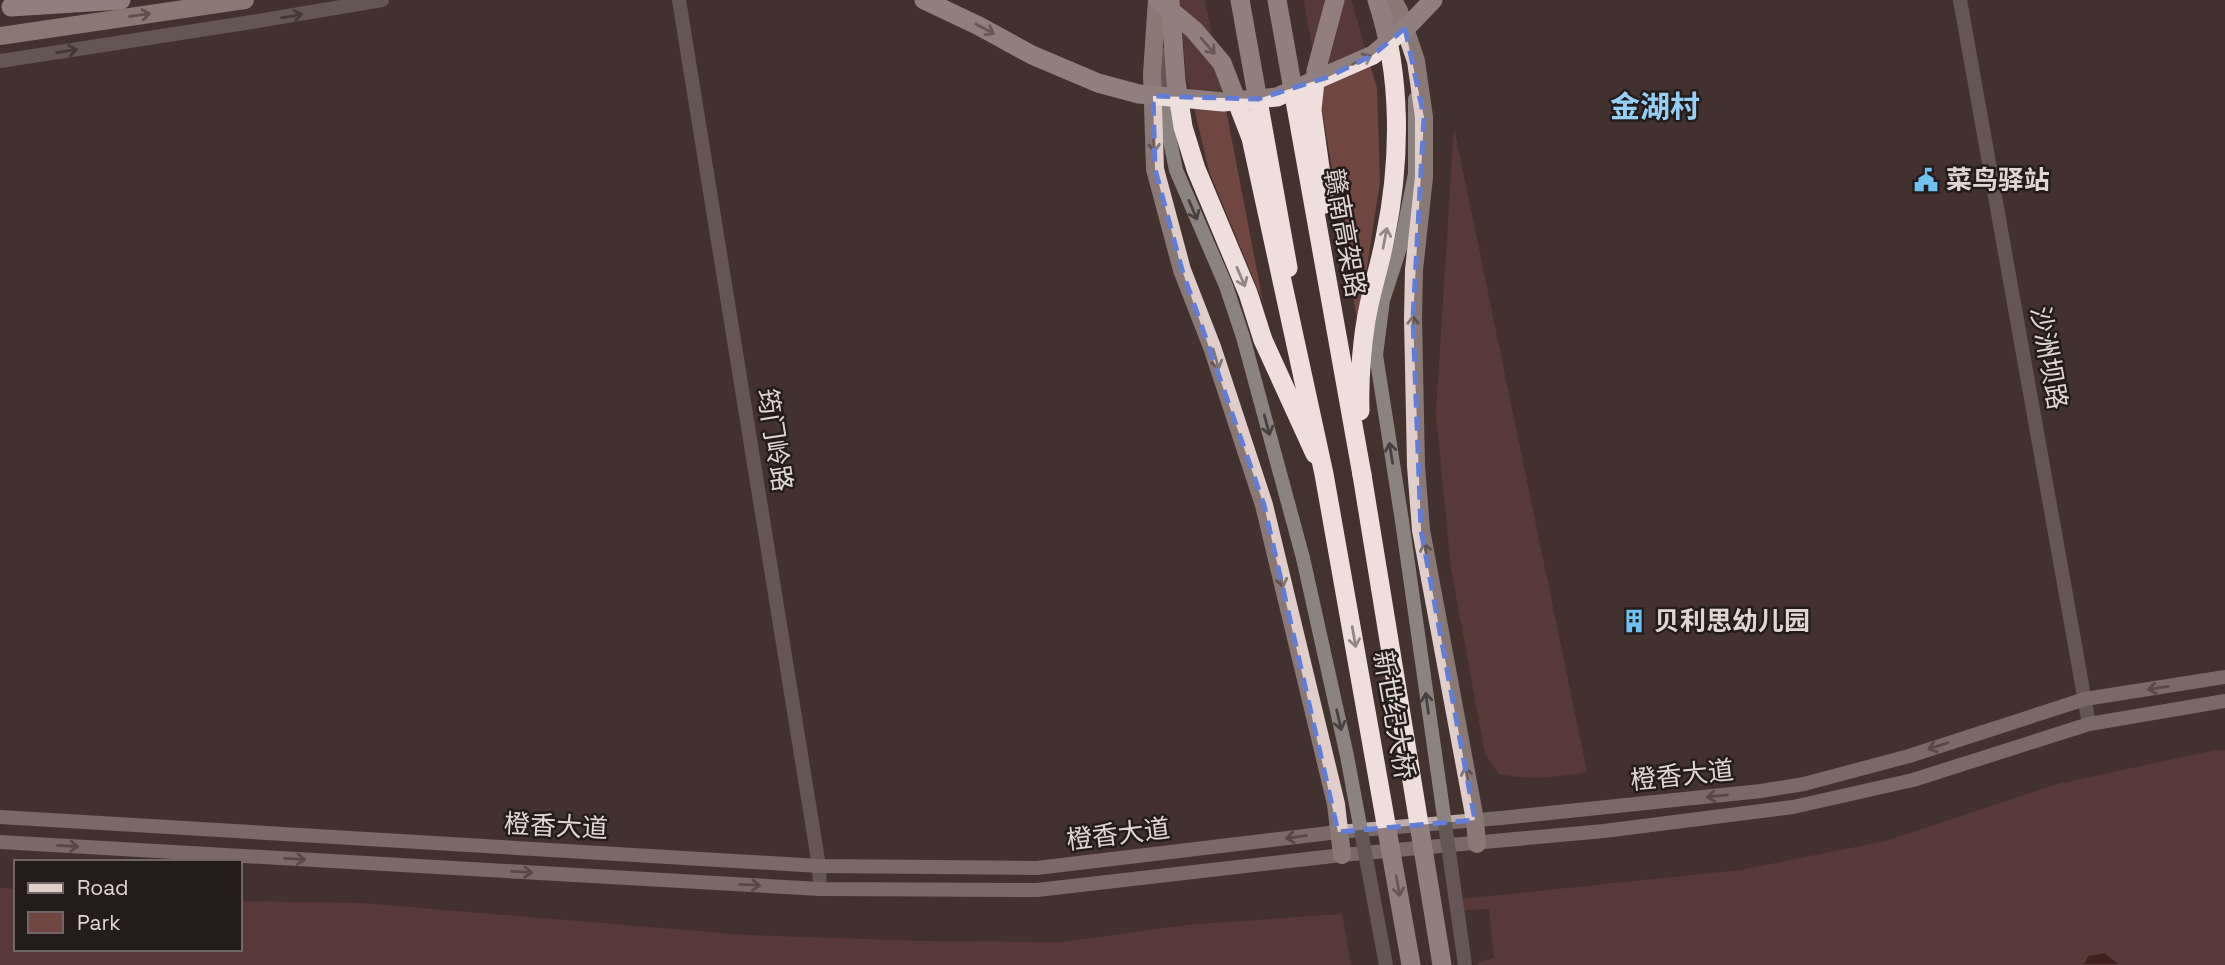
<svg xmlns="http://www.w3.org/2000/svg" width="2225" height="965" font-family="'Space Grotesk','Noto Sans SC',sans-serif">
  <style>
    .green { fill: #704641 }
    .water { fill: #410e0c; stroke: #714a48; stroke-width: 2 }
    .lines { fill: none; stroke-linecap: round; stroke-linejoin: round }
    .tertiary { stroke: #8c8381; stroke-width: 14 }
    .secondary { stroke: #bcadab; stroke-width: 14 }
    .primary { stroke: #e1cecb; stroke-width: 18 }
    .trunk { stroke: #eededc; stroke-width: 19 }
    .tertiary-bridge { stroke: #8c8381; stroke-width: 14 }
    .trunk-bridge { stroke: #eededc; stroke-width: 19 }
    .oneway { stroke: #827573 }
    .oneway2 { stroke: #48403f }
    .oneway3 { stroke: #938785 }
    .oneway4 { stroke: #706463 }
    .marked { fill: none; stroke: #627dd6; stroke-width: 5; stroke-dasharray: 14 9; stroke-linejoin: round }
    .labels { text-anchor: middle; stroke-width: 5; stroke-linejoin: round; paint-order: stroke }
    .poi-label { font-size: 26px; font-weight: bold; fill: #e1d5d3; stroke: #241c1b; text-anchor: start }
    .street-label { font-size: 26px; fill: #e1d5d3; stroke: #241c1b }
    .quarter-label { font-size: 30px; font-weight: bold; fill: #95cff5; stroke: #241c1b }
  </style>
  <rect width="100%" height="100%" fill="#44322f"/>
  <path class="green" d="M1180,0H1205L1263,302L1209,171L1186,74Z
    M1304,0H1351L1377,88L1380,182L1358,326Z
    M1454,128L1587,772C1556,778 1530,780 1499,774L1485,754L1451,568L1436,414Z
    M2216,750H2225V965H1478V962L1494,958L1489,909L1461,910V899L1741,870L1886,841L2058,784Z
    M0,888L16,889V949H240V901L361,903L746,935L921,941L1064,942L1186,925L1342,914L1351,965H0Z"/>
  <path class="water" d="M2105,952L2121,965H2082L2088,955Z"/>
  <g class="lines">
    <path class="tertiary" d="M679,0L819,866L820,889
      M1960,0L2089,724
      M1160,54L1168,131L1176,170L1226,286L1243,337L1303,558
      M0,61L252,22L382,0
      M1402,521L1376,355L1383,300L1400,248L1415,174V99"/>
    <path class="secondary" d="M0,817L819,866L1037,868L1338,832L1501,818L1761,791L1804,784L1909,756L2085,699L2225,677
      M0,842L820,889L1037,890L1342,855L1604,831L1793,807L1913,780L2089,724L2225,701"/>
    <path class="primary" d="M1157,0L1152,74L1155,169L1182,270L1212,347L1264,505L1336,804L1342,855
      M1393,0L1399,11L1416,61L1424,117V177L1414,270L1413,318L1416,466L1421,530L1475,820L1477,844
      M0,36L245,0"/>
    <path class="trunk" d="M1170,0L1176,81L1183,127L1196,169L1248,293L1263,340L1315,454
      M1240,0L1288,268
      M1277,0L1362,475
      M11,7L121,0
      M1325,204L1312,110L1316,71L1335,0
      M1360,411C1359,379 1362,337 1369,305C1374,282 1381,260 1385,238C1401,161 1402,75 1377,0"/>
    <path class="tertiary-bridge" d="M1402,521L1465,965
      M1303,558L1347,756L1386,965"/>
    <path class="trunk-bridge" d="M924,0L979,26L1032,55L1098,83L1139,94L1223,102L1277,97L1373,55L1411,23L1433,0
      M1158,0L1194,30L1222,63L1251,138L1324,474L1411,965
      M1362,475L1442,965"/>
  </g>
  <defs><path id="oneway-shaft" d="M-6 0H5M1.5-3L5.5 0L1.5 3" fill="none" stroke-width="1.6" stroke-linecap="round" stroke-linejoin="round" transform="scale(1.75)"/></defs>
  <g class="oneway">
    <use href="#oneway-shaft" transform="translate(140 15) rotate(-8)"/>
    <use href="#oneway-shaft" transform="translate(1154 142) rotate(87)"/>
    <use href="#oneway-shaft" transform="translate(1413 326) rotate(-90)"/>
    <use href="#oneway-shaft" transform="translate(1216 359) rotate(74)"/>
    <use href="#oneway-shaft" transform="translate(1426 553) rotate(-101)"/>
    <use href="#oneway-shaft" transform="translate(1281 577) rotate(77)"/>
    <use href="#oneway-shaft" transform="translate(1467 777) rotate(-101)"/>
  </g>
  <g class="oneway2">
    <use href="#oneway-shaft" transform="translate(292 16) rotate(-10)"/>
    <use href="#oneway-shaft" transform="translate(67 51) rotate(-9)"/>
    <use href="#oneway-shaft" transform="translate(1193 210) rotate(67)"/>
    <use href="#oneway-shaft" transform="translate(1267 425) rotate(75)"/>
    <use href="#oneway-shaft" transform="translate(1391 453) rotate(-99)"/>
    <use href="#oneway-shaft" transform="translate(1427 703) rotate(-98)"/>
    <use href="#oneway-shaft" transform="translate(1339 720) rotate(77)"/>
  </g>
  <g class="oneway3">
    <use href="#oneway-shaft" transform="translate(985 29) rotate(28)"/>
    <use href="#oneway-shaft" transform="translate(1208 46) rotate(49)"/>
    <use href="#oneway-shaft" transform="translate(1362 60) rotate(-26)"/>
    <use href="#oneway-shaft" transform="translate(1385 238) rotate(-79)"/>
    <use href="#oneway-shaft" transform="translate(1241 277) rotate(67)"/>
    <use href="#oneway-shaft" transform="translate(1354 637) rotate(80)"/>
    <use href="#oneway-shaft" transform="translate(1398 886) rotate(80)"/>
  </g>
  <g class="oneway4">
    <use href="#oneway-shaft" transform="translate(2158 688) rotate(171)"/>
    <use href="#oneway-shaft" transform="translate(1938 746) rotate(162)"/>
    <use href="#oneway-shaft" transform="translate(1717 796) rotate(174)"/>
    <use href="#oneway-shaft" transform="translate(1296 837) rotate(173)"/>
    <use href="#oneway-shaft" transform="translate(68 846) rotate(3)"/>
    <use href="#oneway-shaft" transform="translate(295 859) rotate(3)"/>
    <use href="#oneway-shaft" transform="translate(522 872) rotate(3)"/>
    <use href="#oneway-shaft" transform="translate(750 885) rotate(3)"/>
  </g>
  <path d="M0 0H2225V965H0ZM1405,28L1424,117L1413,318L1421,530L1475,820L1338,832L1264,505L1182,270L1155,169L1153,96L1258,99L1328,77L1373,55Z" fill="#44322f" fill-opacity=".55" fill-rule="evenodd"/>
  <path class="marked" d="M1405,28L1424,117L1413,318L1421,530L1475,820L1338,832L1264,505L1182,270L1155,169L1153,96L1258,99L1328,77L1373,55Z"/>
  <defs>
    <g id="civic-bare" transform="scale(1.89)"><path d="M-.6-6.5H3V-4.5H.6V-3L4-1V1h2V6H-6V1h2V-1L-.6-3ZM-1.2 2.5V6h2.4V2.5Z" fill="#70c2f4" stroke="#241c1b" stroke-width="2.5" paint-order="stroke"/></g>
    <g id="building-bare" transform="scale(1.89)"><path d="M-4-6H4V6H1V3H-1V6H-4ZM-2.5-4.3h1.7v1.8h-1.7ZM.8-4.3h1.7v1.8H.8ZM-2.5-1h1.7V.8h-1.7ZM.8-1h1.7V.8H.8Z" fill="#70c2f4" stroke="#241c1b" stroke-width="2.5" paint-order="stroke"/></g>
  </defs>
  <g fill-rule="evenodd">
    <use href="#civic-bare" x="1926" y="180"/>
    <use href="#building-bare" x="1634" y="621"/>
  </g>
  <g class="labels">
    <g class="poi-label">
      <text x="1946" y="189">菜鸟驿站</text>
      <text x="1654" y="630">贝利思幼儿园</text>
    </g>
    <g class="street-label">
      <text transform="translate(1345 233) rotate(80)" y="9">赣南高架路</text>
      <text transform="translate(2049 358) rotate(80)" y="9">沙洲坝路</text>
      <text transform="translate(775 440) rotate(81)" y="9">筠门岭路</text>
      <text transform="translate(1394 715) rotate(80)" y="9">新世纪大桥</text>
      <text transform="translate(1682 775) rotate(-6)" y="9">橙香大道</text>
      <text transform="translate(556 826) rotate(3)" y="9">橙香大道</text>
      <text transform="translate(1118 834) rotate(-7)" y="9">橙香大道</text>
    </g>
    <g class="quarter-label">
      <text x="1655" y="117">金湖村</text>
    </g>
  </g>
  <rect x="14" y="860" width="228" height="91" fill="#241c1b" stroke="#706665" stroke-width="2"/>
  <rect x="28" y="883" width="35" height="10" fill="#e1cecb" stroke="#706665" stroke-width="2"/>
  <text x="77" y="895" font-size="21" fill="#e1d5d3">Road</text>
  <rect x="28" y="912" width="35" height="21" fill="#704641" stroke="#706665" stroke-width="2"/>
  <text x="77" y="930" font-size="21" fill="#e1d5d3">Park</text>
</svg>
